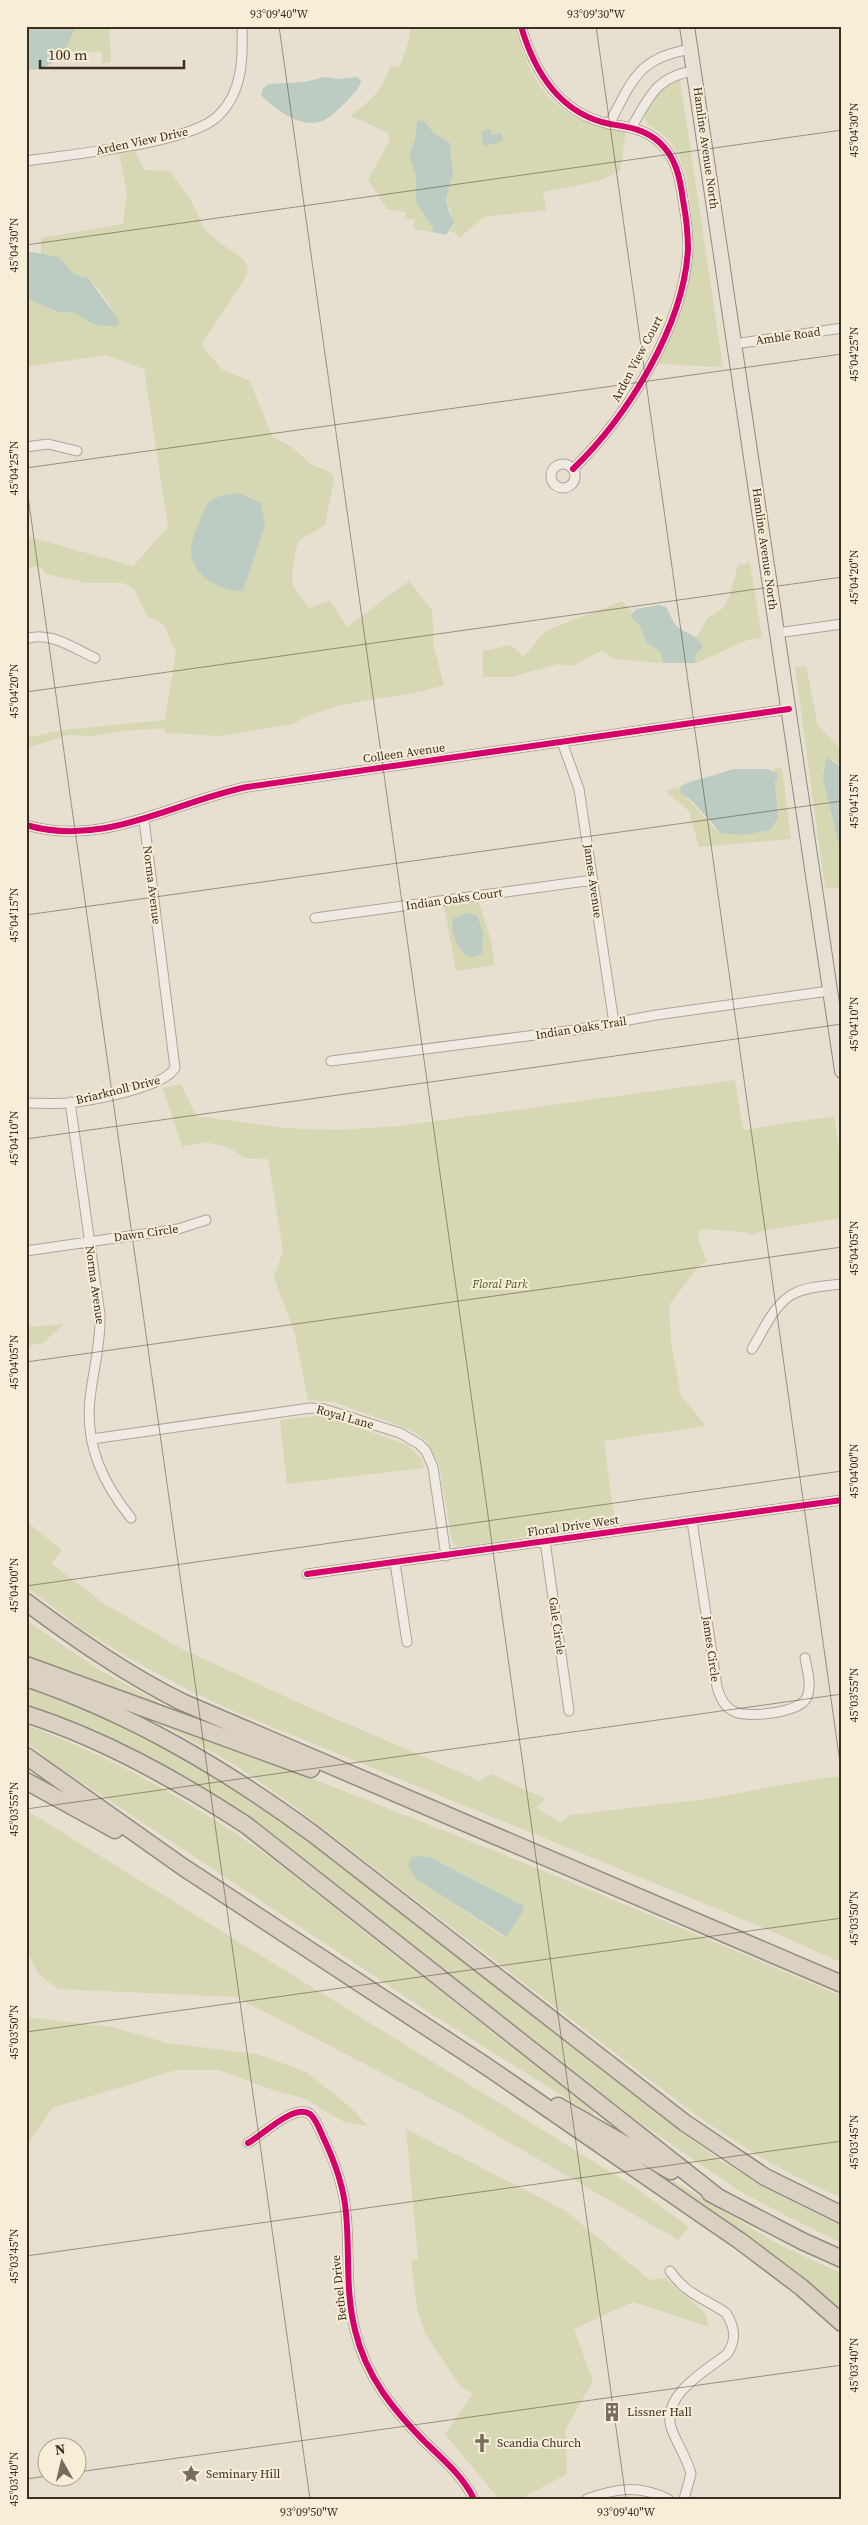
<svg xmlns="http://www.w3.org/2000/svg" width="868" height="2525" font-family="'Source Serif 4',serif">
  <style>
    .green { fill: #d6d7b3; fill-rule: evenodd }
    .water { fill: #bcccc2 }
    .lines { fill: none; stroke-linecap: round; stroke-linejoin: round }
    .street-casing { stroke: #ada599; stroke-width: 11 }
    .primary-casing { stroke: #928b80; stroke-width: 16 }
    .highway-casing { stroke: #928b80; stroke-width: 19 }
    .street { stroke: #efebe3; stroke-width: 9 }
    .primary { stroke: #e6e1d4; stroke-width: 14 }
    .highway { stroke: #dad1c2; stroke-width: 16 }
    .cycleway-casing { stroke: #f7eed8; stroke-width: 9 }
    .cycleway { stroke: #d6006c; stroke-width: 6 }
    .ticks { fill: none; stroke: #3d2e20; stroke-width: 1; stroke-opacity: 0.45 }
    .labels { text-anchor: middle; stroke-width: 4; stroke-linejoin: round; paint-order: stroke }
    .street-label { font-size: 12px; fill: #3d2e20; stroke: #f7eed8 }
    .park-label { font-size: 12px; font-style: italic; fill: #4d5a26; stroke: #f7eed8 }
    .poi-label { font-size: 12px; fill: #3d2e20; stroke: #f7eed8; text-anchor: start }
    .neatline { fill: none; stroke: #3d2e20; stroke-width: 2 }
    .ticks-label { font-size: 12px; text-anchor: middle; fill: #3d2e20 }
  </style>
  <rect width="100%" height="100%" fill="#e7e0d1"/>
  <path class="green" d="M75,26H109L111,62L102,63V51L61,55Z
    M411,26H515C526,69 544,106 589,123C601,127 614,128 626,131L620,171L599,181L543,192L546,210L484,217L460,237L450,230L455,225L446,199L453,174L450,143L434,133L424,121L417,120L415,140L410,151L416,176V203L434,229L432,232L414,229L415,220L405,218L406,212L387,209L368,180L389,142V133L350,116C374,98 380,93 391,65L400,67L409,40Z
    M677,79H680L723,367L658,364C686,305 699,267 690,202C688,188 687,174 681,161C675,149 669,138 658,131C653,127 646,125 645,118C643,101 666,86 677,79Z
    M135,151L144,170L170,171L193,204L204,229L220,243L241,257L247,265L248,271L243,282L203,342V348L223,370L250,381L272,436L293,448L312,465L331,472L334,479L325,525L300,540L296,548L292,575L293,586L309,608L330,601L347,627L409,581L432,610L434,647L444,685C396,701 337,697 293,724L218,736L175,733L165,734L164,728L122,731L94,736L68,735L26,748V738L62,730L165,720L176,652L164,625L147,616L134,589L123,583H88L46,574C41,564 36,566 26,569V536L133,566L168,527L144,369L105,355L26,367V296L36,303L59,312L75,313L91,323L118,319C107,302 95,276 74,274L59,257L41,254V238L123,224L127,192L119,154Z
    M750,563L762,637C738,640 719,655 696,663L695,655L700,651V641L696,638L707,619L723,608L730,595L738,565Z
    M622,601L632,611L630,616L640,626L646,642L660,651L663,663L615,659L601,651L572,666L558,664L511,677H483V651L511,645L523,656C534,648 537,636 548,630Z
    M806,666L818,725L842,751V768L833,759L825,761L823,771L840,847L842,888H825L795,667Z
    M782,768L791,839L699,847L689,811L665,791L681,786L679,789L716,830L777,800L775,781L778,777L777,773L772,769Z
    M479,902L491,941L495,965L456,971L444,906Z
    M735,1080L743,1130L834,1116L842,1172V1218L762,1231L751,1235L744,1232L703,1229L699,1232L698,1239L707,1261L699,1266L669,1305L671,1342L681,1396L706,1426L604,1441L615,1524L457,1547L452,1541L439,1464L426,1441L411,1430L334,1402L308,1400L295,1335L274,1277L283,1251L268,1159L245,1158L228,1147L205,1142L182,1147L163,1088L181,1084L196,1116L285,1128L335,1130L399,1126Z
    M64,1324L43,1343L26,1346V1327Z
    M324,1415L407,1445L421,1458L424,1468L287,1484L280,1420Z
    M26,1521L62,1550L52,1564L103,1603L182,1649L306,1706L480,1781L491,1774L546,1799L536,1808L561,1823L570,1815L706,1799L809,1780L842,1776V1963L764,1928L238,1713L188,1690L129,1658L85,1631L26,1587Z
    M26,1620L98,1669L158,1702L157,1708L84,1677L26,1657Z
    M26,1688C174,1735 296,1829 417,1924C518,2003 617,2086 721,2161L772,2191L842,2226V2243L786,2216L736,2189L639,2122L276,1837L206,1789L145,1754L26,1703Z
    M152,1719C385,1803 613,1899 842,1996V2198C787,2175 742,2147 693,2113L286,1800L235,1765ZM416,1878L507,1937L502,1936Z
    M26,1725C115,1758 194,1803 271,1858L594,2112L593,2115L436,2017L51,1762L26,1742Z
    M26,1810L633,2186L689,2227L678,2240L453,2110L236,1997L58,1989L38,1974L26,1949Z
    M26,2017L113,2027L167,2043L257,2054L306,2072L349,2106L368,2126L344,2122L303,2098L276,2091L218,2070H177L52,2108L26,2147Z
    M406,2129L564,2210L650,2280L665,2278L705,2313L709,2327L633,2302L574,2329L593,2381L565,2430L567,2474L520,2499H499L445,2434L473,2394L460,2386L425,2333L417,2309L411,2260L418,2259Z
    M625,2151L776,2243L842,2274V2315L623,2154Z"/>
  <path class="water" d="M26,26H75C67,51 54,71 26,70Z
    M325,77L338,79L357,77L361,80C360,89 352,95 346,102C339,108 331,118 322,121C301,129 274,109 261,95L263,88L269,84L305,82Z
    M417,120L424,121L434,133L450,143L453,174L446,199L449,212L455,222L446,235L432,232L434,229L416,203V176L409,154L415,140Z
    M490,129L492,135L501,133L503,141L484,146L481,132Z
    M26,251L59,257L74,274L88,278L118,319L119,324L117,326H101L91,323L75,313L59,312L36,303L26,296Z
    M239,493L261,503L265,525L243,591C221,591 190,576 191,549C191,540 196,531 199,523C202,515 205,504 212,500C220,495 230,494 239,493Z
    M659,605L666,607C671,614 672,623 679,628C687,634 700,636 703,648L695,655L696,663H663L660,651L646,642L640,626L630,616L636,609Z
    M829,758L842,768V857L823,779L825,761Z
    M734,769H768L777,773L778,778L775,781L778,818L770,830L743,835L721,833L691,800L680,792L681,786L687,783Z
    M468,913L477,916L483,932L482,953C463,968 449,933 453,918Z
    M417,1856L431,1858L524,1906V1910L506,1937L415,1878L408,1865L411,1858Z"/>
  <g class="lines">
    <g class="street-casing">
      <path id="street" d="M521,26C534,71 560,114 610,124C628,127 645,129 659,142C676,157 680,178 683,200C686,216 688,232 688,249C684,326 627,417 573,469
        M609,124C633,80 637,58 691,49
        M631,128C649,98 656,76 694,71
        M26,161C70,154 189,144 218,116C243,92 243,58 242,26
        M735,344L842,328
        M26,447L48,444L77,451
        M551 476a12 12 0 1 1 24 0a12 12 0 1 1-24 0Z
        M777,633L842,624
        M26,639C49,630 75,649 95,658
        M562,742L579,789L614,1023
        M26,825C104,848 173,802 247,787L789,709
        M315,918L593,880
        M331,1061L574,1030L656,1015L829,991
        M70,1102L100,1315C101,1344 93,1370 90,1399C85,1446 103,1483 131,1518
        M26,1103C41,1103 55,1104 69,1103C93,1100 163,1088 175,1068L144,820
        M26,1251L178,1229L206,1220
        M752,1349C763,1331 775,1302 795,1293C809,1286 827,1286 842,1284
        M92,1439L310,1408L324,1409L400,1433L419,1444L426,1451L433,1467L446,1556
        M692,1521L717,1687C720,1697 724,1707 735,1712C748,1718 801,1713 807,1697C812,1685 807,1670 805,1658
        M545,1541L569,1711
        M395,1563L407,1642
        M307,1574L842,1500
        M248,2143C263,2135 294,2103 310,2114C316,2119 320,2130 323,2137C334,2160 344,2187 346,2213C350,2254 345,2289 355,2330C366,2377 394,2411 427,2444C445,2461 463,2477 474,2499
        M670,2271C687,2295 704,2298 726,2313C735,2327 737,2340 727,2354C706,2371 662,2394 671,2427C676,2443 687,2457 691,2474L684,2499
        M587,2499C616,2488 639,2485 668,2499"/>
    </g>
    <g class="primary-casing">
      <path id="primary" d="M687,26L842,1071"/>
    </g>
    <g class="highway-casing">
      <path id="highway" d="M26,1602C76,1639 126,1674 182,1702L842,1984
        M26,1665L311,1769
        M26,1678C132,1714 223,1768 312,1833L685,2123L765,2177L842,2215
        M26,1714C104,1739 177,1780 246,1825L719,2198
        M26,1756L183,1867L486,2066L740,2241L801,2287L842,2323
        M26,1781L115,1830
        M558,2106L671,2171
        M710,2193L802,2241L842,2259"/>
    </g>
    <use href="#street" class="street"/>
    <use href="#primary" class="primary"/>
    <use href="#highway" class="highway"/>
    <g class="cycleway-casing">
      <path id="cycleway" d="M521,26C534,71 560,114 610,124C628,127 645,129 659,142C676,157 680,178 683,200C686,216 688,232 688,249C684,326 627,417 573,469
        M26,825C104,848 173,802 247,787L789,709
        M307,1574L842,1500
        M248,2143C263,2135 294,2103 310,2114C316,2119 320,2130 323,2137C334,2160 344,2187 346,2213C350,2254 345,2289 355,2330C366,2377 394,2411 427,2444C445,2461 463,2477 474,2499"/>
    </g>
    <use href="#cycleway" class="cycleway"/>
  </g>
  <path class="ticks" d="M279,26L626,2499M596,26L842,1777M26,245L842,130M26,468L842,354M26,482L310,2499M26,692L842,577M26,915L842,801M26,1139L842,1024M26,1362L842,1247M26,1586L842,1471M26,1809L842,1694M26,2032L842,1918M26,2256L842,2141M78,2472L842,2365M26,2479L48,2476"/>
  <defs>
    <g id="building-bare" transform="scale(1.5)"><path d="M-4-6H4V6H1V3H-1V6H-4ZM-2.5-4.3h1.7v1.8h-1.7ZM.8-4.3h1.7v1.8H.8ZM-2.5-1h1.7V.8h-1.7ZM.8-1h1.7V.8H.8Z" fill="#786c5e" stroke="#f7eed8" stroke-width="2.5" paint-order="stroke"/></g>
    <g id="church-bare" transform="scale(1.5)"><path d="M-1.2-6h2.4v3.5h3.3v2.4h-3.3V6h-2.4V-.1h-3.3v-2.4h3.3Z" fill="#786c5e" stroke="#f7eed8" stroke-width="2.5" paint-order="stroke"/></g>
    <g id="sight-bare" transform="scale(1.5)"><path d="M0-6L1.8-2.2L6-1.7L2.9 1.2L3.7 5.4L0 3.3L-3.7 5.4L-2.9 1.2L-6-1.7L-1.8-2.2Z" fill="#786c5e" stroke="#f7eed8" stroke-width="2.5" paint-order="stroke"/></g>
  </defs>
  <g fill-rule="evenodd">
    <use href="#building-bare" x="612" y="2412"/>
    <use href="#church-bare" x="482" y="2443"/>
    <use href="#sight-bare" x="191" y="2474"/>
  </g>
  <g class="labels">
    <g class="street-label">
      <text transform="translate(142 141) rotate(-12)" y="4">Arden View Drive</text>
      <text transform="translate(706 148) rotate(82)" y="4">Hamline Avenue North</text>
      <text transform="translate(788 336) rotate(-8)" y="4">Amble Road</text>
      <text transform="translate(637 359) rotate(-62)" y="4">Arden View Court</text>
      <text transform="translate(765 549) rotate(82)" y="4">Hamline Avenue North</text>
      <text transform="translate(404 753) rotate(-8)" y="4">Colleen Avenue</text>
      <text transform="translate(593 881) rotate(82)" y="4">James Avenue</text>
      <text transform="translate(152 885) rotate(83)" y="4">Norma Avenue</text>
      <text transform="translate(454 899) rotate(-8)" y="4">Indian Oaks Court</text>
      <text transform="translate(581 1028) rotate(-9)" y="4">Indian Oaks Trail</text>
      <text transform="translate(118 1090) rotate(-14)" y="4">Briarknoll Drive</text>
      <text transform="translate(146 1233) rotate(-8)" y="4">Dawn Circle</text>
      <text transform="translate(95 1285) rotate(82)" y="4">Norma Avenue</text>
      <text transform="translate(345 1417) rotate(16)" y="4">Royal Lane</text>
      <text transform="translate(573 1526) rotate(-8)" y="4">Floral Drive West</text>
      <text transform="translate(557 1626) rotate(82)" y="4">Gale Circle</text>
      <text transform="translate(711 1649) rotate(82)" y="4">James Circle</text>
      <text transform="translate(339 2288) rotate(-96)" y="4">Bethel Drive</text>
    </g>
    <g class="park-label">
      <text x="500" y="1288">Floral Park</text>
    </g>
    <g class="poi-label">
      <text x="627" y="2416">Lissner Hall</text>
      <text x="497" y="2447">Scandia Church</text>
      <text x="206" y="2478">Seminary Hill</text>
    </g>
  </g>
  <rect width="868" height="2525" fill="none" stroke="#f7eed8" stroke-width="55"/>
  <g transform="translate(62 2462) rotate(352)"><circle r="24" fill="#f7eed8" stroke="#ada18e"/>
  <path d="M0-4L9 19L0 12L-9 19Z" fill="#786c5e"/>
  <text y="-8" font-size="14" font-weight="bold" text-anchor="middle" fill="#3d2e20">N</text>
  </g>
  <path d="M40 60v8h144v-8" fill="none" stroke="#3d2e20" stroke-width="2.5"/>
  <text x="48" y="60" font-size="15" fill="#3d2e20" stroke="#f7eed8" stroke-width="4" paint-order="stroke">100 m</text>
  <rect x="28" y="28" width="812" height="2470" class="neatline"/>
  <g class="ticks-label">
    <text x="279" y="18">93°09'40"W</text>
    <text x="596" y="18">93°09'30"W</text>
    <text transform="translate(854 130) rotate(-90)" y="4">45°04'30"N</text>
    <text transform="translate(14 245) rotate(-90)" y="4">45°04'30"N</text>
    <text transform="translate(854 354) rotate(-90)" y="4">45°04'25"N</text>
    <text transform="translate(14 468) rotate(-90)" y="4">45°04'25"N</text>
    <text transform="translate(854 577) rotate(-90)" y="4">45°04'20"N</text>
    <text transform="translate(14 691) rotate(-90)" y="4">45°04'20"N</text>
    <text transform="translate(854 801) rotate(-90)" y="4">45°04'15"N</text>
    <text transform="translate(14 915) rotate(-90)" y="4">45°04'15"N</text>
    <text transform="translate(854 1024) rotate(-90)" y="4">45°04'10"N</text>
    <text transform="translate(14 1138) rotate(-90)" y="4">45°04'10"N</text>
    <text transform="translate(854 1248) rotate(-90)" y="4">45°04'05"N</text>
    <text transform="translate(14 1362) rotate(-90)" y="4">45°04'05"N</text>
    <text transform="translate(854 1471) rotate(-90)" y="4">45°04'00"N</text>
    <text transform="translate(14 1585) rotate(-90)" y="4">45°04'00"N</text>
    <text transform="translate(854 1695) rotate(-90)" y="4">45°03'55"N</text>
    <text transform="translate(14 1809) rotate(-90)" y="4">45°03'55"N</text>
    <text transform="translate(854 1918) rotate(-90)" y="4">45°03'50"N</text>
    <text transform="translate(14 2032) rotate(-90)" y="4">45°03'50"N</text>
    <text transform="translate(854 2142) rotate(-90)" y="4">45°03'45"N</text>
    <text transform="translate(14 2256) rotate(-90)" y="4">45°03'45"N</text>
    <text transform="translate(854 2365) rotate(-90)" y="4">45°03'40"N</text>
    <text transform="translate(14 2479) rotate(-90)" y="4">45°03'40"N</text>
    <text x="309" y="2516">93°09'50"W</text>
    <text x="626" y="2516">93°09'40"W</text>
  </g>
</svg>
